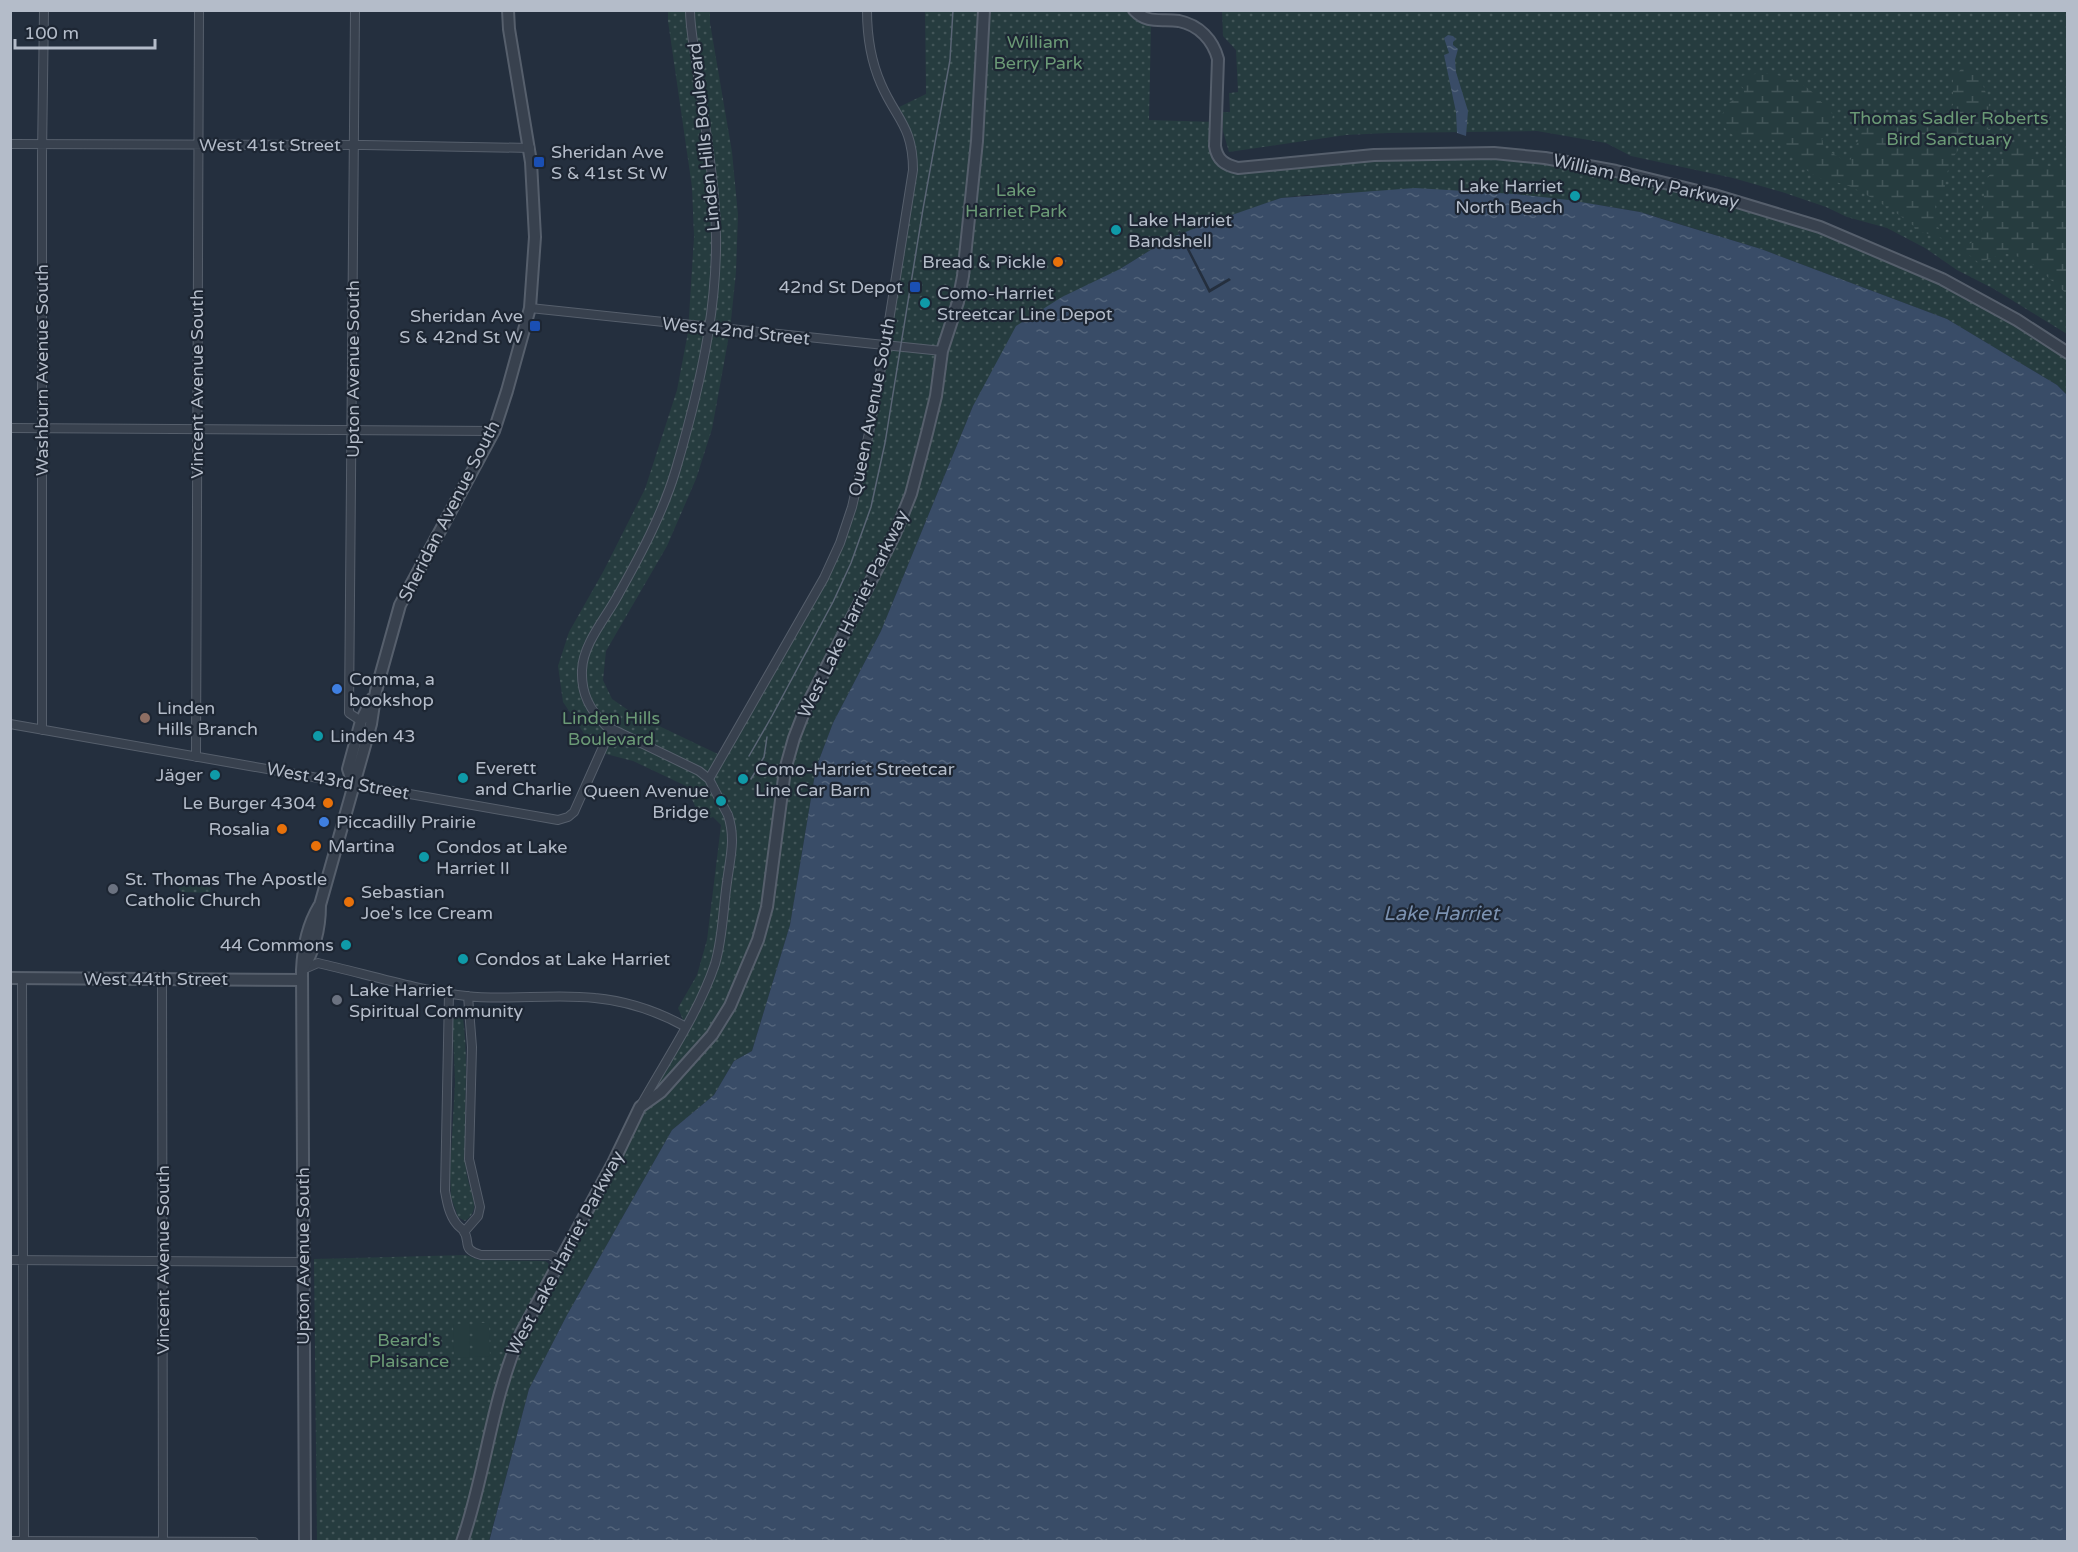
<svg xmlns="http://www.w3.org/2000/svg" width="2078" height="1552" font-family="'Varela Round',sans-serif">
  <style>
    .grass { fill: url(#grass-dots) }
    .wetland { fill: url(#wetland-marsh) }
    .garden { fill: #263c3f }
    .water { fill: url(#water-ripples) }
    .pier { fill: #242f3e }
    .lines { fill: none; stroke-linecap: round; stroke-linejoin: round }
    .minor-casing { stroke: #565f6c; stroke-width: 10 }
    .tertiary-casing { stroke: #565f6c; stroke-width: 14 }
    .minor { stroke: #38414e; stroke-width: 8 }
    .tertiary { stroke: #38414e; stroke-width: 10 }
    .tram { stroke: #5a6575; stroke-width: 1.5 }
    .minor-bridge-casing { stroke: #565f6c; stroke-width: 10; stroke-linecap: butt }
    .minor-bridge { stroke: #38414e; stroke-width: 8 }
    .transit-dot { fill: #1a4fb4; stroke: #1d2633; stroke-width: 2 }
    .culture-dot { fill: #0f9aa8; stroke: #1d2633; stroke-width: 2 }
    .food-dot { fill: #e8710a; stroke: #1d2633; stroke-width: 2 }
    .shop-dot { fill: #3f7fe0; stroke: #1d2633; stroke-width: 2 }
    .education-dot { fill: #8d6e63; stroke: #1d2633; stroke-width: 2 }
    .worship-dot { fill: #6b7280; stroke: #1d2633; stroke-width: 2 }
    .labels { text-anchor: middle; stroke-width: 4.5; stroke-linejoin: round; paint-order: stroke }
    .park-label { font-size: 18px; fill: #6b9a76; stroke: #1d2633 }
    .street-label { font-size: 18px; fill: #b4bcc9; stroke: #1d2633 }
    .poi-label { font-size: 18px; fill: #b4bcc9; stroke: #1d2633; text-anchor: start }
    .water-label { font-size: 20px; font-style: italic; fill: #7c92b1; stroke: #1d2633 }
  </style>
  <defs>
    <pattern id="grass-dots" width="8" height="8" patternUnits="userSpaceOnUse" patternTransform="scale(1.5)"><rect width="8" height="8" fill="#263c3f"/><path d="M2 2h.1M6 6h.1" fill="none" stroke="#435659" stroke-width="1.8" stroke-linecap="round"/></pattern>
    <pattern id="wetland-marsh" width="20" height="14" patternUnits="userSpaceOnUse" patternTransform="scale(1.5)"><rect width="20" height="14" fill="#263c3f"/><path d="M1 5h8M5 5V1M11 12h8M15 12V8" fill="none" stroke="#435659"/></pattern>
    <pattern id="water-ripples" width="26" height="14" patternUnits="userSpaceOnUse" patternTransform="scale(1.5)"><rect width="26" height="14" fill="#394c67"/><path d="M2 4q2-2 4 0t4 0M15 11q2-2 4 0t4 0" fill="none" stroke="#53647b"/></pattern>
  </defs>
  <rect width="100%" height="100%" fill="#242f3e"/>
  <path class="grass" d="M668,11H710V23L732,152L738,215L736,272L730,330L712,429L696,479L667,546L606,651L603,680L612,699L634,714L722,756L839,543L861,469L913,154L895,109L926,94L925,11H1145L1151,27L1149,120L1216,122L1215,146L1229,166L1494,153L1714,195L1880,251L2067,353V395L2057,385L1947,319L1761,249L1640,212L1605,206L1515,194L1349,193L1306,195L1281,198L1170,238L1120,269L973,406L881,631L833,723L816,768L790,925L752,1051L734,1061L714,1095L672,1130L567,1315L529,1389L489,1541L462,1542L502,1382L686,1027L678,1008L697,975L707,940L721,825L713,817L705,819L695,806L686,786L633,761L602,753L587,738L563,702L558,666L569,632L603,572L645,489L677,390L688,332L694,237L692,187L668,21Z
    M1222,11H2067V334L1994,289L1957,270L1925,248L1887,228L1847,217L1826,207L1782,192L1733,178L1631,156L1606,143L1537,131L1388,133L1346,135L1229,152L1223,131V112H1230L1229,93L1238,92L1236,50L1223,36Z
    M194,881L212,883L210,893L182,892L179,889V886L182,882L193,883Z
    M452,1006H461C471,1058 462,1110 466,1162C466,1168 466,1174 468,1180C472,1196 481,1210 465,1221L458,1217L451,1197L450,1173L455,1082Z
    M466,1255L479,1260L545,1261L548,1263L551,1270L506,1358L497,1385L458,1541H317L314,1259Z"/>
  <path class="wetland" d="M1965,64L1978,71L1989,102L1988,120L1990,129L1971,132L1952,159L1946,176L1944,193L1935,205L1938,227L1945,239L1915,230L1914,226C1908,223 1905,219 1899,215C1884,205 1868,195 1851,187C1839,181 1823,182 1812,174C1798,165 1788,149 1774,140C1760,132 1726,149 1721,116L1730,102L1744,94V89L1738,82V77C1761,71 1786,73 1806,87C1816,94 1824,106 1833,114L1831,126L1822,139L1824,148L1845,161H1850L1861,133L1883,114L1926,123L1953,105V79Z
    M2017,140L2041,164L2067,171V294L2027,259L2004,253L1979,263L1962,249L1981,236L1985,183L1998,160Z"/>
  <path class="garden" d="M474,1323H489L490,1356L474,1357Z
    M453,1324H469L470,1357L454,1358Z"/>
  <path class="water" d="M1448,35L1453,36L1456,39L1453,42V45L1458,49L1455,60L1456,72L1468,111L1466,136L1457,133L1456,112L1444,55L1449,53L1444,38Z
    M1415,188L1515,194L1569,200L1640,212L1662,219L1761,249L1947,319L2057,385L2067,395V1541L489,1542L529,1389L567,1315L672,1130L714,1095L734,1061L752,1051L790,925L816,768L833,723L881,631L973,406L1016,326L1062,297L1120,269L1170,238L1206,224L1281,198Z"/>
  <path class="pier" d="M1180,231L1210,289L1229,278L1231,280L1209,293L1178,232Z"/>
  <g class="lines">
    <g class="minor-casing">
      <path id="minor" d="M355,10L349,713L361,721
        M690,10C690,30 695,50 697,69C703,111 710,153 714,196C723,289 702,380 676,469C663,513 640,556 617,597C605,619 583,644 582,670C581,694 590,710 606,726L699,771L709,779L713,787
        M10,144L364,145L530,148
        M530,308L942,351
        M10,428L494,431
        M10,724L558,820L568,817L574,812L611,729
        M42,730V155L44,10
        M196,757L199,10
        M709,779L824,578L840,543L852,507L869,433L885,346L913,170C913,126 896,119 881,84C870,59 867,36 867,10
        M302,970L318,963C366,974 417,990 466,996C509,1001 552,993 595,998C627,1001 657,1011 686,1027
        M22,978L24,1542
        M162,979L163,1542
        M449,993L445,1191C447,1202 449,1214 456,1223C458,1226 461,1228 463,1230C472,1242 460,1249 481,1255H550L560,1261
        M641,1105C666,1060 699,1012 715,964C723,937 723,909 727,882C730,858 736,839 728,815
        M464,1232L478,1216L480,1207L469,1159L472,1047L468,996
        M10,1260L303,1262
        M10,1541L254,1542"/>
    </g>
    <g class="tertiary-casing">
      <path id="tertiary" d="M1134,10C1148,25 1162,18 1179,21C1199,25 1213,40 1218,59L1215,146C1217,160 1225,165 1238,168L1374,155L1494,153L1545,158L1616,171L1714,195L1820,227L1942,279L2017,320L2068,353
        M353,784L348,769L361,721L372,699
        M302,970C315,950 320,929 320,905L371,724L376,691L400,605L494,431L507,391L530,308L535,237L531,162L509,29L508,10
        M10,978L302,980
        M305,1542L302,970C303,947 307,926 319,906
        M462,1542C486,1473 491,1400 521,1333L613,1163L640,1107L661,1092L712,1035L730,1006L758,940L767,907L785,770L794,738L806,707L895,534L911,494L927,433L936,396L942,351L958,302L963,276L977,141L984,10"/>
    </g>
    <use href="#minor" class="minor"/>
    <use href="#tertiary" class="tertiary"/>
    <path class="tram" d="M749,756L772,716L833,602L851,563L871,507L885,443L923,209L950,60L953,10
      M751,779L764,757L767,737"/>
    <g class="minor-bridge-casing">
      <path id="minor-bridge" d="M713,787L728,815"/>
    </g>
    <use href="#minor-bridge" class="minor-bridge"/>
  </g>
  <g class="transit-dot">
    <rect x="533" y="156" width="12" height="12" rx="3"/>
    <rect x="909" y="281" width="12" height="12" rx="3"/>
    <rect x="529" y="320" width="12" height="12" rx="3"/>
  </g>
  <g class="culture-dot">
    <circle cx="1575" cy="196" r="6"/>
    <circle cx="1116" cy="230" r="6"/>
    <circle cx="925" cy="303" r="6"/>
    <circle cx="318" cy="736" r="6"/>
    <circle cx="215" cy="775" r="6"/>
    <circle cx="463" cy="778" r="6"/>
    <circle cx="743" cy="779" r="6"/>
    <circle cx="721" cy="801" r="6"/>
    <circle cx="424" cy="857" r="6"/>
    <circle cx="346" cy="945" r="6"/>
    <circle cx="463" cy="959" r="6"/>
  </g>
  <g class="food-dot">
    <circle cx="1058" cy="262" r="6"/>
    <circle cx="328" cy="803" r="6"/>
    <circle cx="282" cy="829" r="6"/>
    <circle cx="316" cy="846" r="6"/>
    <circle cx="349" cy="902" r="6"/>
  </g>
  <g class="shop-dot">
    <circle cx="337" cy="689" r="6"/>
    <circle cx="324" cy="822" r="6"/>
  </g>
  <circle class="education-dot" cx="145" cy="718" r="6"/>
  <g class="worship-dot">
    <circle cx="113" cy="889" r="6"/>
    <circle cx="337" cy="1000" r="6"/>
  </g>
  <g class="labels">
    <g class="park-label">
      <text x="1038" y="48">William<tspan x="1038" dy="21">Berry Park</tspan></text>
      <text x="1949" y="124">Thomas Sadler Roberts<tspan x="1949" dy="21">Bird Sanctuary</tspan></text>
      <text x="1016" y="196">Lake<tspan x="1016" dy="21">Harriet Park</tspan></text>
      <text x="611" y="724">Linden Hills<tspan x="611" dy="21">Boulevard</tspan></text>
      <text x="409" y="1346">Beard's<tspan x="409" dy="21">Plaisance</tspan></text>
    </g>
    <g class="street-label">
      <text transform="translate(704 137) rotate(-96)" y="6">Linden Hills Boulevard</text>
      <text x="270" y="151">West 41st Street</text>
      <text transform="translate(1646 181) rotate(13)" y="6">William Berry Parkway</text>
      <text transform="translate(736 331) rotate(6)" y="6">West 42nd Street</text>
      <text transform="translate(353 369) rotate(-90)" y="6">Upton Avenue South</text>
      <text transform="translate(42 370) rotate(-90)" y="6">Washburn Avenue South</text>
      <text transform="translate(197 384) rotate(-90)" y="6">Vincent Avenue South</text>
      <text transform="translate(872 407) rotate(-79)" y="6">Queen Avenue South</text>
      <text transform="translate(449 511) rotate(-63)" y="6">Sheridan Avenue South</text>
      <text transform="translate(853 614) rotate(-64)" y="6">West Lake Harriet Parkway</text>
      <text transform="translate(338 781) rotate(10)" y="6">West 43rd Street</text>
      <text x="156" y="985">West 44th Street</text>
      <text transform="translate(565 1253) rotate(-62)" y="6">West Lake Harriet Parkway</text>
      <text transform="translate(303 1256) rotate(-90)" y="6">Upton Avenue South</text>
      <text transform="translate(163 1260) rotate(-90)" y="6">Vincent Avenue South</text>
    </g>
    <g class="poi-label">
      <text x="551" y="158">Sheridan Ave<tspan x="551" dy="21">S &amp; 41st St W</tspan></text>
      <text x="1563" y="192" text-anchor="end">Lake Harriet<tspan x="1563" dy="21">North Beach</tspan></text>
      <text x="1128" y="226">Lake Harriet<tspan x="1128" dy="21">Bandshell</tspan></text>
      <text x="1046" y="268" text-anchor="end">Bread &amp; Pickle</text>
      <text x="903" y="293" text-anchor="end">42nd St Depot</text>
      <text x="937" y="299">Como-Harriet<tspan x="937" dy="21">Streetcar Line Depot</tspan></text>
      <text x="523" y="322" text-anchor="end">Sheridan Ave<tspan x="523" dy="21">S &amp; 42nd St W</tspan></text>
      <text x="349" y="685">Comma, a<tspan x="349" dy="21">bookshop</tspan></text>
      <text x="157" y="714">Linden<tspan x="157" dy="21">Hills Branch</tspan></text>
      <text x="330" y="742">Linden 43</text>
      <text x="475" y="774">Everett<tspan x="475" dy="21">and Charlie</tspan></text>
      <text x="755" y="775">Como-Harriet Streetcar<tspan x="755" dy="21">Line Car Barn</tspan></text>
      <text x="203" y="781" text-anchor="end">Jäger</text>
      <text x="709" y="797" text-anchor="end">Queen Avenue<tspan x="709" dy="21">Bridge</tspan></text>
      <text x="316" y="809" text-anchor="end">Le Burger 4304</text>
      <text x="336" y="828">Piccadilly Prairie</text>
      <text x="270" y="835" text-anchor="end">Rosalia</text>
      <text x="328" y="852">Martina</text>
      <text x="436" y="853">Condos at Lake<tspan x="436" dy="21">Harriet II</tspan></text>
      <text x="125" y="885">St. Thomas The Apostle<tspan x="125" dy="21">Catholic Church</tspan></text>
      <text x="361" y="898">Sebastian<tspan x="361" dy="21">Joe's Ice Cream</tspan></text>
      <text x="334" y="951" text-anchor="end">44 Commons</text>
      <text x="475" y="965">Condos at Lake Harriet</text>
      <text x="349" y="996">Lake Harriet<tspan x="349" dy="21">Spiritual Community</tspan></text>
    </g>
    <g class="water-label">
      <text x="1441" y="920">Lake Harriet</text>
    </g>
  </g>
  <rect width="2078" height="1552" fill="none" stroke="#b4bcc9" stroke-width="24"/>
  <path d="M15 39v9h140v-9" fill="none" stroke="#b4bcc9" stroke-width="3"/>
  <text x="24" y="39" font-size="18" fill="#b4bcc9" stroke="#1d2633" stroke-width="4.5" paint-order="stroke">100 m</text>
</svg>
